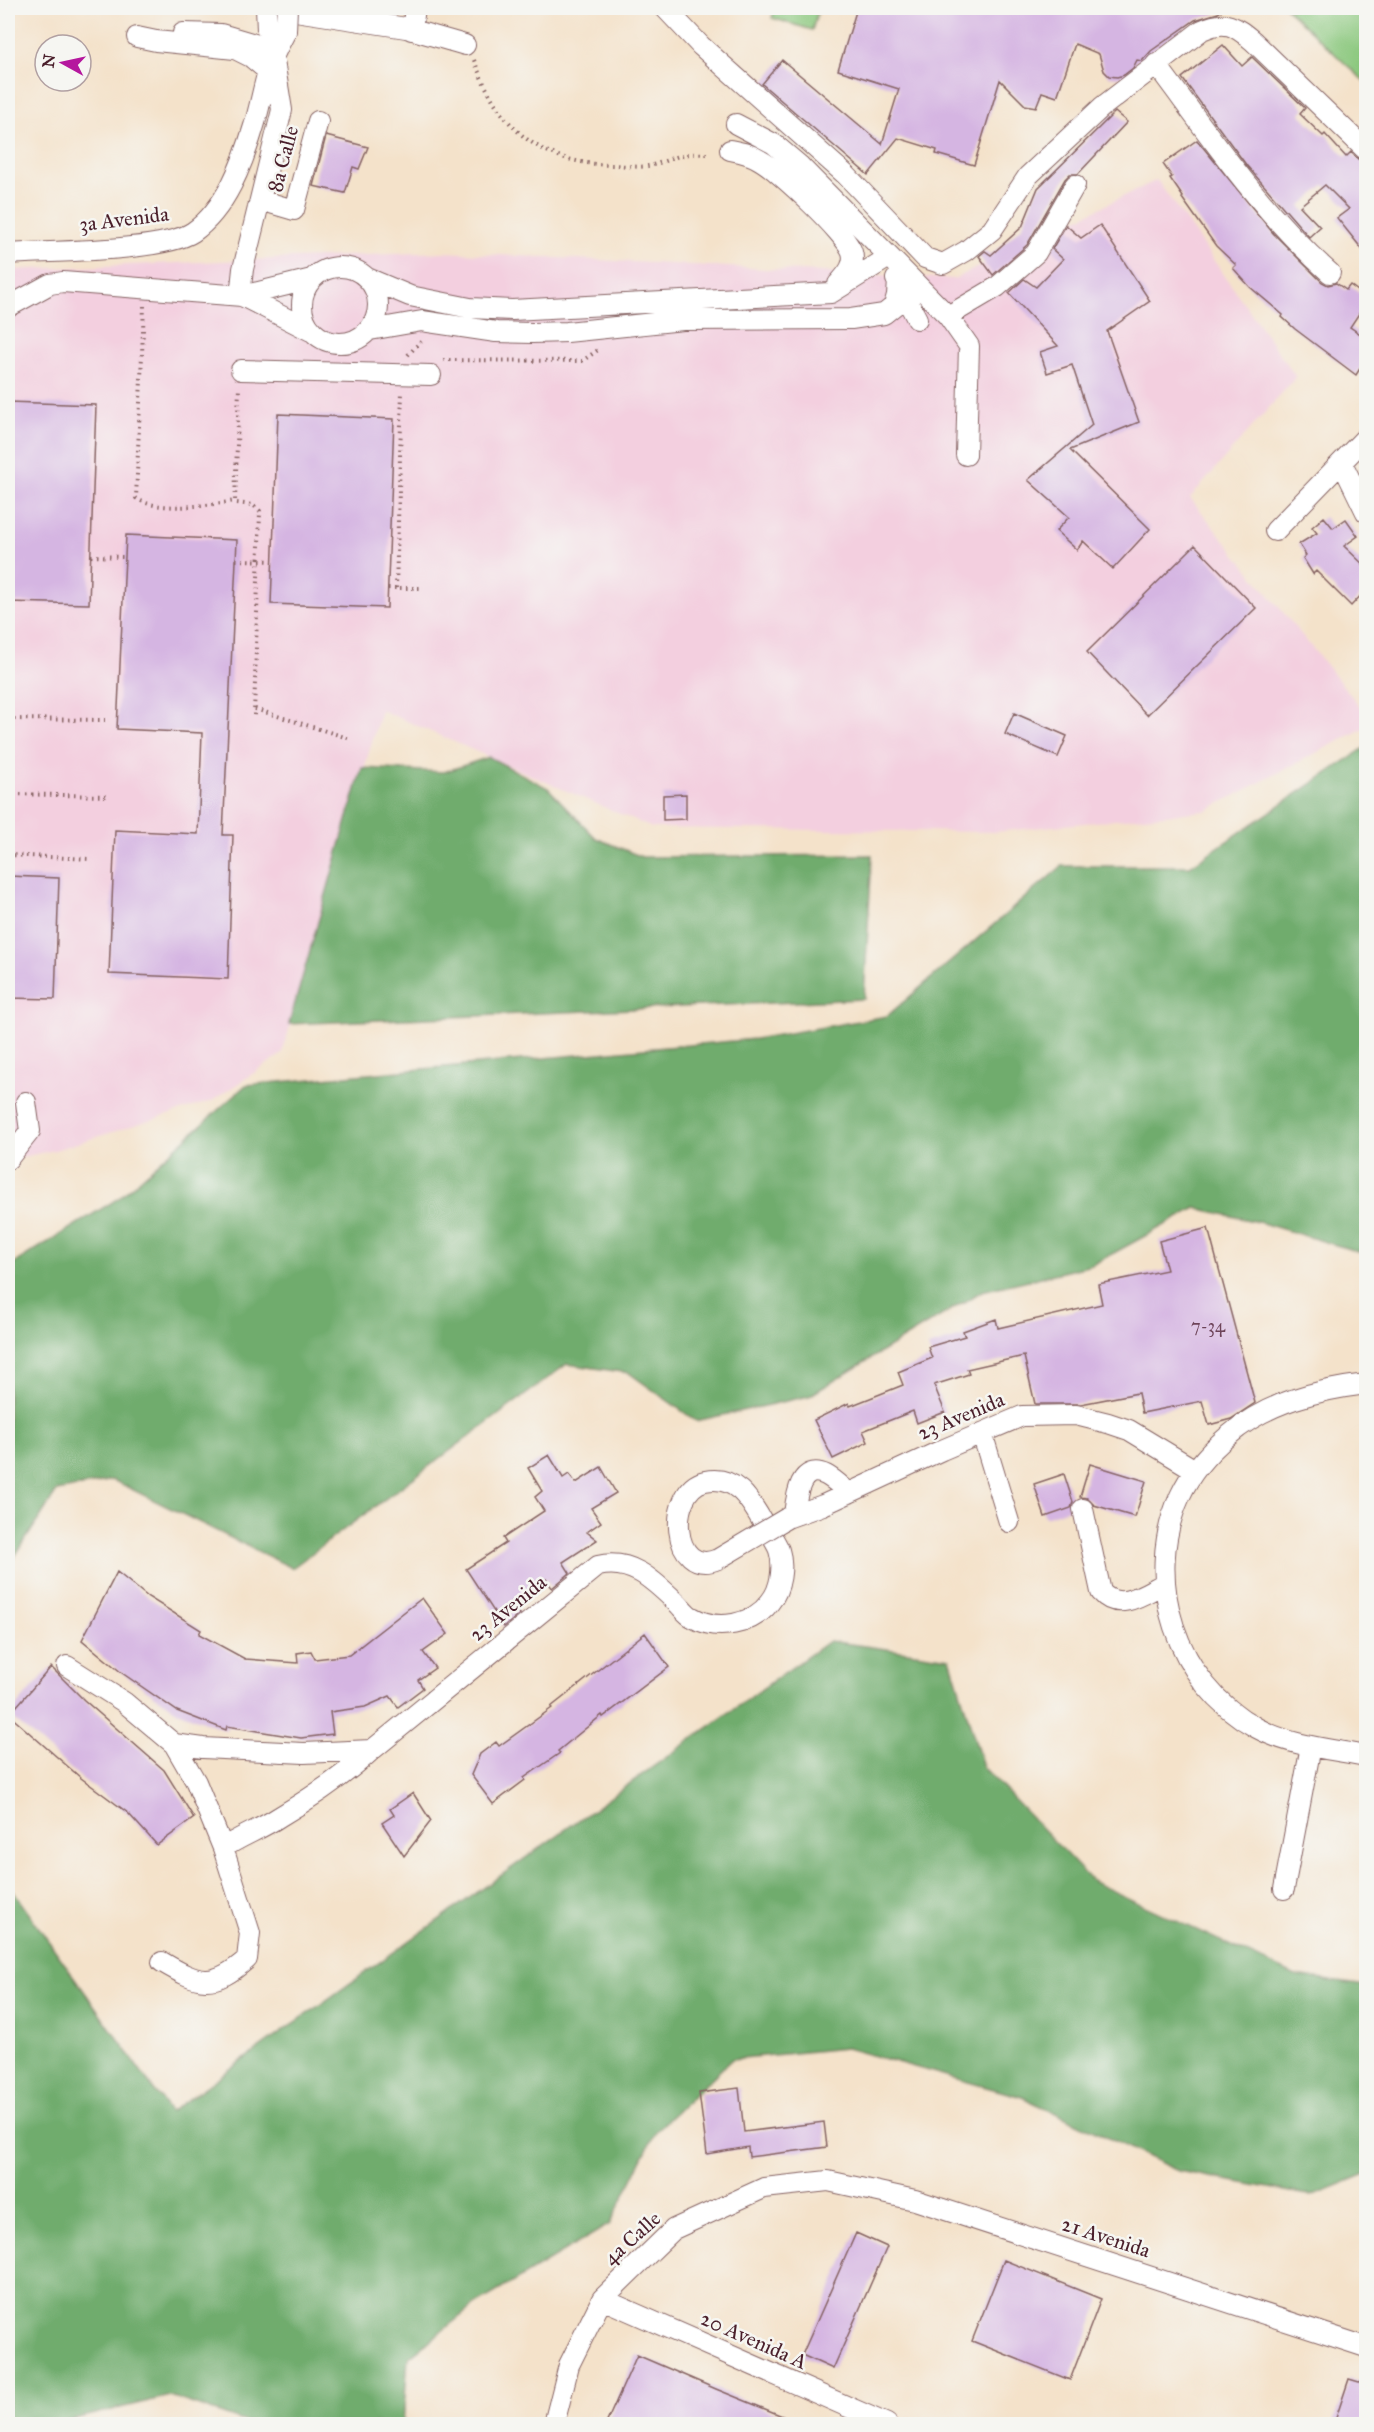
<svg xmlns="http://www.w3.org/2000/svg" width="1374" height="2432" font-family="'IM FELL Great Primer',serif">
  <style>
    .built { fill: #f3cfdf }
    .green { fill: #8bc87e; stroke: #6a7454; stroke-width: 1.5 }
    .forest { fill: #70ac6d; stroke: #5d664c; stroke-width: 1.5 }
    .building { fill: #d5b5e2 }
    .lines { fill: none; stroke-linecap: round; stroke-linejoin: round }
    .minor-casing { stroke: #866363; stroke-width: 22 }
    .path { stroke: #866363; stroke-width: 4; stroke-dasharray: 1.5 4.5; stroke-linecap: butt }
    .minor { stroke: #fff; stroke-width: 20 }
    .minor-bridge-casing { stroke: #866363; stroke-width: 22; stroke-linecap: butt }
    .minor-bridge { stroke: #fff; stroke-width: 20 }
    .labels { text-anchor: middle; stroke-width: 5; stroke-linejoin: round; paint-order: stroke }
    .number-label { font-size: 18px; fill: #6d4459 }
    .street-label { font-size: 21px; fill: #4a1f2b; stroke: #f6f6f2 }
  </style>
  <rect width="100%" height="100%" fill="#f6f6f2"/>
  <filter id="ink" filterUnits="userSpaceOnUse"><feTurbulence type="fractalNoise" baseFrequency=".0167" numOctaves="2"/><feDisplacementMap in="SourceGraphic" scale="12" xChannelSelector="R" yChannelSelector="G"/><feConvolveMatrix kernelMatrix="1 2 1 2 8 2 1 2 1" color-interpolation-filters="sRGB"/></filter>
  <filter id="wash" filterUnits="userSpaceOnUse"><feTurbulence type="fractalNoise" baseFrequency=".008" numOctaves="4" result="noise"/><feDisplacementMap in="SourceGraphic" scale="24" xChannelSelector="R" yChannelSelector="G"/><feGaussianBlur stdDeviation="1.35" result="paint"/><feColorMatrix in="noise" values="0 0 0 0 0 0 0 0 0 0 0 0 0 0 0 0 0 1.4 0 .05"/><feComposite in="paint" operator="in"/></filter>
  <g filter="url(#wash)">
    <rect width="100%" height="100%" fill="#f4e2ca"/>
    <path class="built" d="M1157,180L1296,377L1190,498L1366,714V727L1205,811L994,832L652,828L381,710L282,1054L212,1101L55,1150L8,1160V270L443,252L954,279Z"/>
    <path class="green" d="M775,8H819L812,30L772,18Z
      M1286,8H1366V83Z"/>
    <path class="forest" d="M1366,747V1254L1262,1223L1196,1208L1092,1265L982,1291L809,1396L696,1421L629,1373L567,1364L292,1568L113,1480L57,1491L8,1567V1267L119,1198L246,1085L755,1039L887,1016L1062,866H1190Z
      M489,757L548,788L596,838L642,857L872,855L864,999L289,1024L362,768L444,772Z
      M829,1641L950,1658L983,1767L1093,1882L1296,1976L1366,1986V2174L1312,2196L1178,2171L1022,2097L846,2048L732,2059L656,2131L610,2224L476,2304L408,2358L403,2424H252L170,2396L54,2424H8V1884L170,2112Z"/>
    <g id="blocks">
      <path class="building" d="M857,8H1162L1175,12L1181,8H1225L1218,13L1195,20L1151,51L1142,61L1137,60L1133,68L1124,75L1117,77L1109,76L1104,71L1099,54L1075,44L1057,97L1042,92L1036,107L1025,105L1000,80L974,165L936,154L937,150L898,138L868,175L762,84L782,60L882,144L899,89L838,70Z
        M1223,45L1242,66L1252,57L1305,108L1300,114L1323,136L1325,134L1346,157L1351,152L1358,159L1366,162V254L1337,218L1349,209L1325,185L1300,206L1320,227L1309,237L1247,166L1182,78Z
        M1115,112L1127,122L1078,174H1070L1065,179L1027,245L993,275L979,256L985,251L991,255L1022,227L1038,188Z
        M326,136L368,147L359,169L353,167L345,193L313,186Z
        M1197,140L1273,233L1322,282L1328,285L1336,283L1346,290L1350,285L1366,297V303L1350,327L1366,338V359L1356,375L1295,329L1282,317L1283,315L1250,287L1233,268L1236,265L1216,246L1182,198L1183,197L1170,178L1172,177L1163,164Z
        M1066,225L1081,238L1100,225L1150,301L1107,331L1139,422L1070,450L1150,529L1113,569L1083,541L1077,550L1056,531L1069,517L1028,480L1092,425L1072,365L1047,373L1040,352L1058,346L1009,293L1024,279L1036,287L1063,259L1052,249Z
        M8,402L96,405L89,604L8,602Z
        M278,414L394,419L387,608L271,604Z
        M1324,517L1333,528L1346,519L1358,536L1344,546L1366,567V590L1351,606L1316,571L1313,574L1303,558L1306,555L1299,544L1317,533L1312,527Z
        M126,535L237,540L223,835H233L228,979L109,974L115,830L198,834L202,733L117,729Z
        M1195,545L1256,608L1147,715L1087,652Z
        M1014,713L1067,736L1058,757L1005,734Z
        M686,794V819L663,820V795Z
        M8,876L59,878L55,999L8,998Z
        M1208,1228L1255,1403L1231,1419L1209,1425L1202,1401L1142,1413L1138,1393L1081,1404H1035L1024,1356L967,1369L969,1374L934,1385L945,1412L917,1423L913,1411L863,1431L868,1442L833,1459L814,1420L849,1403L850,1406L903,1385L898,1372L932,1358L928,1347L965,1336L963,1331L996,1319L998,1328L1102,1304L1098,1284L1167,1270L1159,1241Z
        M549,1455L563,1478L569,1474L576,1483L601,1467L616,1493L591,1508L601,1522L587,1532L597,1540L563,1562L570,1573L552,1588L546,1579L512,1602L520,1614L504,1627L466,1569L506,1543L503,1538L544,1511L535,1497L542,1491L528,1468Z
        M1090,1464L1146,1481L1135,1517L1094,1505L1087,1498L1080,1497Z
        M1064,1474L1073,1502L1071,1508L1045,1517L1034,1484Z
        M117,1572L148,1597L201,1630L199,1634L245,1659L298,1663L297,1653L311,1651L315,1659L349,1655L422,1598L448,1634L423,1652L435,1668L418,1680L423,1688L398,1707L390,1696L365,1707L330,1712L333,1734L301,1738L227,1726L226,1730L177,1711L122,1673L82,1640Z
        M645,1633L669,1667L603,1717L602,1715L558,1751L560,1753L524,1778L525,1780L493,1804L471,1775L480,1754L496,1742L499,1746L552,1708L551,1707Z
        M51,1667L84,1700L164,1770L194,1818L157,1845L128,1813L81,1778L9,1715Z
        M413,1793L431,1821L404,1856L382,1823L394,1815L390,1809Z
        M739,2088L744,2132L824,2122L827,2147L749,2157L748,2147L707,2154L699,2093Z
        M856,2233L887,2247L833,2369L802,2355Z
        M1004,2260L1101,2299L1070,2380L972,2341Z
        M637,2355L716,2389L802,2424H606Z
        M1349,2379L1366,2384V2424H1334Z"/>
    </g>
  </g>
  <g filter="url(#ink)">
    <use href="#blocks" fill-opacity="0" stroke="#866363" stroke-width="1.5"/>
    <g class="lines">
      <g class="minor-casing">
        <path id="minor" d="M276,8L406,28L465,45
          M665,8L701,46L846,175L925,258L943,264L966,251L992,230L1028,176L1102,107L1202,30C1226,19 1235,26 1253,41L1366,150
          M412,30L415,8
          M183,33L221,34L268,48
          M137,37L156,41L235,49L251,57L268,71
          M1156,64C1210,136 1262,213 1330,273
          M736,124L774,144L800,166L948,316L969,346L966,455
          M730,150C740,152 751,154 760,160C777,169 847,235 852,252C856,265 846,275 838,284
          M260,200L294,210L318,121
          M8,254C48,251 163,252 193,232C226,209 243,163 254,126C260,107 263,87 269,68C273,55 280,43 286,31
          M302 305a38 38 0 1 1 76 0a38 38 0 1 1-76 0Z
          M367,278L410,296L470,308L512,310L831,293L889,257
          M896,279L917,319
          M240,296L243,269L282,110L274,61
          M242,296L311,331
          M8,307L50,284L63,282L242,296L312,279
          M948,316L997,287L1036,253L1075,185
          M370,330L422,321L496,332L532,333L567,332L683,320L851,319L884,314L894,306L897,295L898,281
          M241,370L431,375
          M1342,463L1366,512
          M1275,531L1366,437
          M8,1159L30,1131L26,1102
          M1366,1384C1317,1390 1267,1402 1228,1436C1209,1452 1191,1472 1180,1496C1142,1579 1176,1684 1257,1728C1290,1746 1330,1749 1366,1756
          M982,1433L1009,1522
          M1083,1509L1101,1592C1119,1613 1145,1593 1165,1583
          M794,1515C796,1499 799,1462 826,1475C834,1479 842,1487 849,1493
          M787,1518L823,1505L942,1450L1022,1416L1076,1415L1108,1423L1129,1430L1195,1470
          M67,1666L124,1702L174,1744L203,1748L304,1753L372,1750L598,1566C631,1558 653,1580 676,1602C681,1606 686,1614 692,1617C717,1632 753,1625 770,1602C781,1589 784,1566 779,1550C776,1542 770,1534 765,1526C752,1504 738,1474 705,1481C666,1490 671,1579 718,1559
          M223,1848C241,1836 261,1829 279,1817C311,1798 345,1775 372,1750
          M1284,1889L1311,1746
          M162,1962C199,1984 213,1989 247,1959L250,1933L223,1848L196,1782L174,1744
          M602,2299L887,2424
          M554,2424L569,2365L602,2299L674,2229L764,2188L828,2181L915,2200L1366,2347"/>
      </g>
      <path class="path" d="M8,38L12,8
        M474,60C500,128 537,163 612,165C623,165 637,168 648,166C660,164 672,157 684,155C692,153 702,154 711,154
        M144,306L136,498C156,513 211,505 235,501L239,388
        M408,355L421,341
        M443,360L582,361L598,350
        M237,503L253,505L260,511L254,716
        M91,556L125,557
        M236,560L273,561
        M388,588H424
        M396,588L402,391
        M255,709L348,738
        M8,719L105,720
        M8,794L108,796
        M8,855L89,859"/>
      <use href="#minor" class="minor"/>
      <g class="minor-bridge-casing">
        <path id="minor-bridge" d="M266,8L267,30
          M286,31L287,8
          M718,1559L787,1518"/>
      </g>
      <use href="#minor-bridge" class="minor-bridge"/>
    </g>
  </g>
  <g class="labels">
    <g class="number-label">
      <text x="1208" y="1332">7-34</text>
    </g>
    <g class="street-label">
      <text transform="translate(283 159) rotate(-75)" y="7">8a Calle</text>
      <text transform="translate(124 219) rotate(-7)" y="7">3a Avenida</text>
      <text transform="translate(961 1416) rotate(-23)" y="7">23 Avenida</text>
      <text transform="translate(508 1608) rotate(-39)" y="7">23 Avenida</text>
      <text transform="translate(1106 2237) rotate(18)" y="7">21 Avenida</text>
      <text transform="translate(632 2238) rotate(-42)" y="7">4a Calle</text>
      <text transform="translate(754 2340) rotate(24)" y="7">20 Avenida A</text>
    </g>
  </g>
  <rect width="1374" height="2432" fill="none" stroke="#f6f6f2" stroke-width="30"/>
  <g transform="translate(63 63) rotate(278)"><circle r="28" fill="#f6f6f2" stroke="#b1a0a2" stroke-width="1.5"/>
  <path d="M0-4.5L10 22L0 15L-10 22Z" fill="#b5179e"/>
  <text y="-9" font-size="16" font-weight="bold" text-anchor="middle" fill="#4a1f2b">N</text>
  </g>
</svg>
